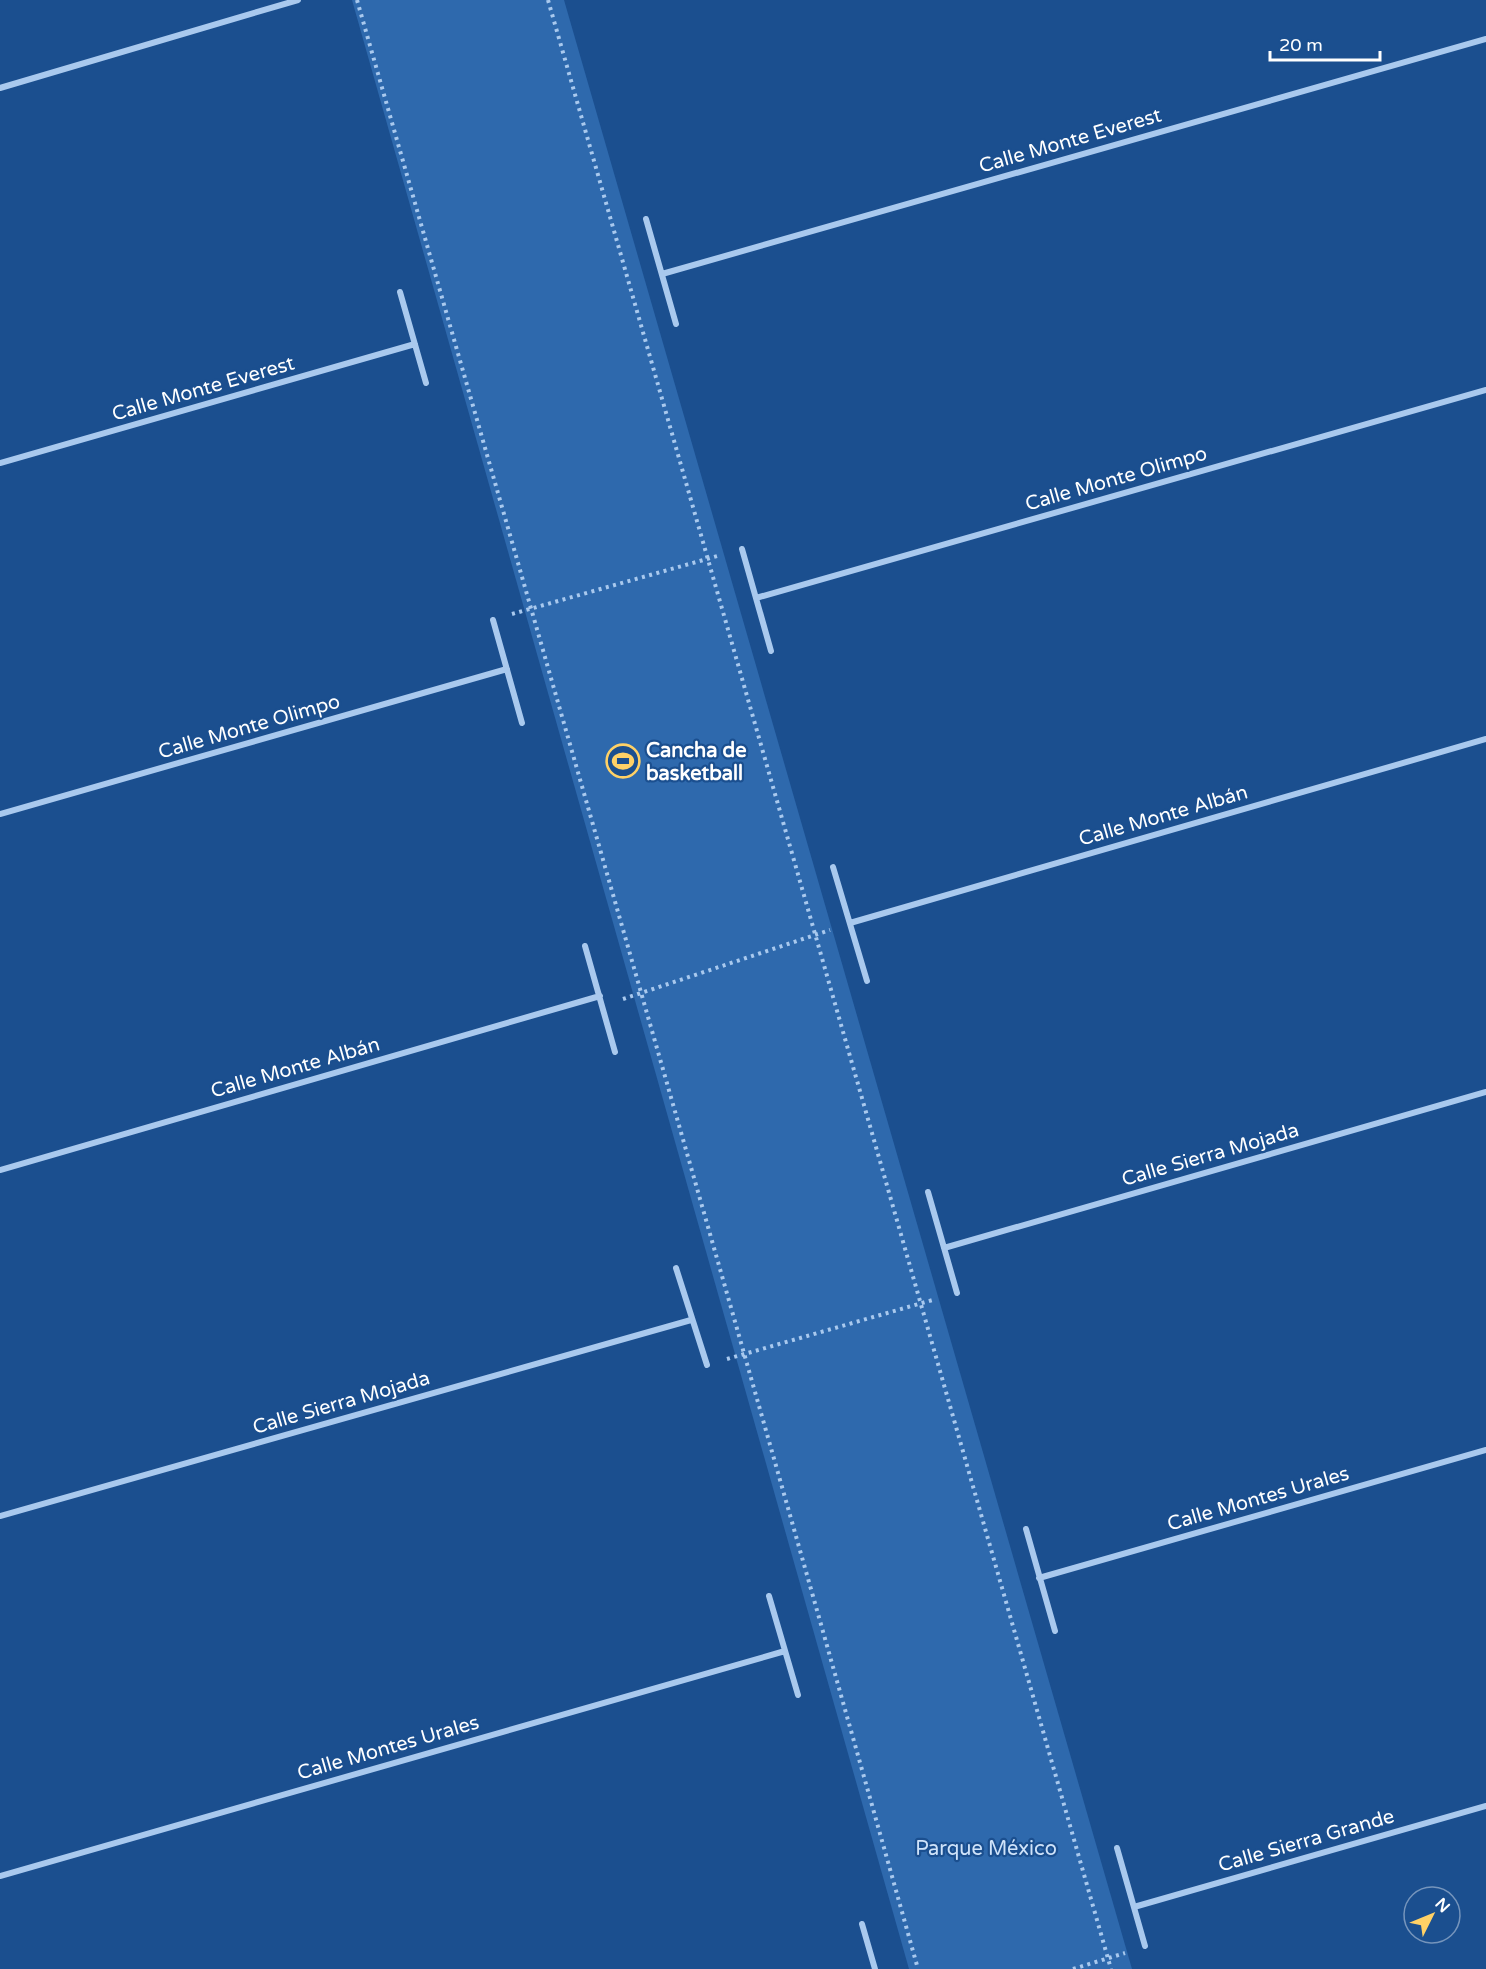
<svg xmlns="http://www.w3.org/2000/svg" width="1486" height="1969" font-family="'Varela Round',sans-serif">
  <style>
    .green { fill: #2e69ad }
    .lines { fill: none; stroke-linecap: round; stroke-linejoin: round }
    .path { stroke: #a9c9ee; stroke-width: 4; stroke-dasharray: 3 4.5; stroke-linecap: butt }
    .street { stroke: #a9c9ee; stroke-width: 6 }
    .labels { text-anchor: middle; stroke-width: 4.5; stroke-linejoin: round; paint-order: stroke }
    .street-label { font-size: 20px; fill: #fff; stroke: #1b4f8f }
    .poi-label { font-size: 20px; font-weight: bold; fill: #fff; stroke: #1b4f8f; text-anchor: start }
    .park-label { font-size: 20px; fill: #cfe3fa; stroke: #1b4f8f }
  </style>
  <rect width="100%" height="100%" fill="#1b4f8f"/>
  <path class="green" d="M352,0H564L1132,1969H909Z"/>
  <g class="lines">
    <path class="path" d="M357,0C544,656 734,1312 918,1969
      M548,0L1111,1969
      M512,614L721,555
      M623,999L830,930
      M727,1359L936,1299
      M1073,1969L1125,1953"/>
    <path class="street" d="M0,88L298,0
      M646,219L676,324
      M662,274L1486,39
      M400,292L426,383
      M0,463L415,344
      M742,549L771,651
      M756,598L1486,390
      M493,620L522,723
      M0,814L507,669
      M833,867L867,981
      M850,923L1486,739
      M585,946L615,1052
      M0,1170L600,996
      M928,1192L957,1293
      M944,1248L1486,1092
      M676,1268L707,1365
      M0,1516L691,1320
      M1026,1529L1055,1631
      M1039,1578L1486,1450
      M769,1596L798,1695
      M1117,1848L1145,1946
      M0,1876L785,1651
      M1134,1907L1486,1806
      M862,1924L875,1969"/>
  </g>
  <defs>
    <g id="stadium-ring" transform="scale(1.725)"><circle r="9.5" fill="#1b4f8f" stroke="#ffd166" stroke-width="1.5"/><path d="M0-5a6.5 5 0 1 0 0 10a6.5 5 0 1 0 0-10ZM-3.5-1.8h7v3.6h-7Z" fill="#ffd166"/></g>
  </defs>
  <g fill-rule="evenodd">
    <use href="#stadium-ring" x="623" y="761"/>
  </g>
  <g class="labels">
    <g class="street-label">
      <text transform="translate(1070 140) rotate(-16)" y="7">Calle Monte Everest</text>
      <text transform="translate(203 388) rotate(-16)" y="7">Calle Monte Everest</text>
      <text transform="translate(1116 478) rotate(-16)" y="7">Calle Monte Olimpo</text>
      <text transform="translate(249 726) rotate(-16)" y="7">Calle Monte Olimpo</text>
      <text transform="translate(1163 815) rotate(-16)" y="7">Calle Monte Albán</text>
      <text transform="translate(295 1067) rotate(-16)" y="7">Calle Monte Albán</text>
      <text transform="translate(1210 1154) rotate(-16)" y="7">Calle Sierra Mojada</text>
      <text transform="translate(341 1402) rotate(-16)" y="7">Calle Sierra Mojada</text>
      <text transform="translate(1258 1498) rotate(-16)" y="7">Calle Montes Urales</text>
      <text transform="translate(388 1747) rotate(-16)" y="7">Calle Montes Urales</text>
      <text transform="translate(1306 1840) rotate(-16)" y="7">Calle Sierra Grande</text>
    </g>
    <g class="poi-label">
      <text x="646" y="757">Cancha de<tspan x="646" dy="23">basketball</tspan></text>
    </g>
    <g class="park-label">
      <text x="986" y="1855">Parque México</text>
    </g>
  </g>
  <g transform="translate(1432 1915) rotate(47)"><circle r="28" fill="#1b4f8f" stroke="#7695bc" stroke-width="1.5"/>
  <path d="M0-4.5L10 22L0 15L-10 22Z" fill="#ffd166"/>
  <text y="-9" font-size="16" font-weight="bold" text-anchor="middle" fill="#ffffff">N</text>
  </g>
  <path d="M1270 51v9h110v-9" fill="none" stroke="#ffffff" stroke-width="3"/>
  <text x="1279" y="51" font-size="18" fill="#ffffff" stroke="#1b4f8f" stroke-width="4.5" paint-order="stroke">20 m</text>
</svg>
